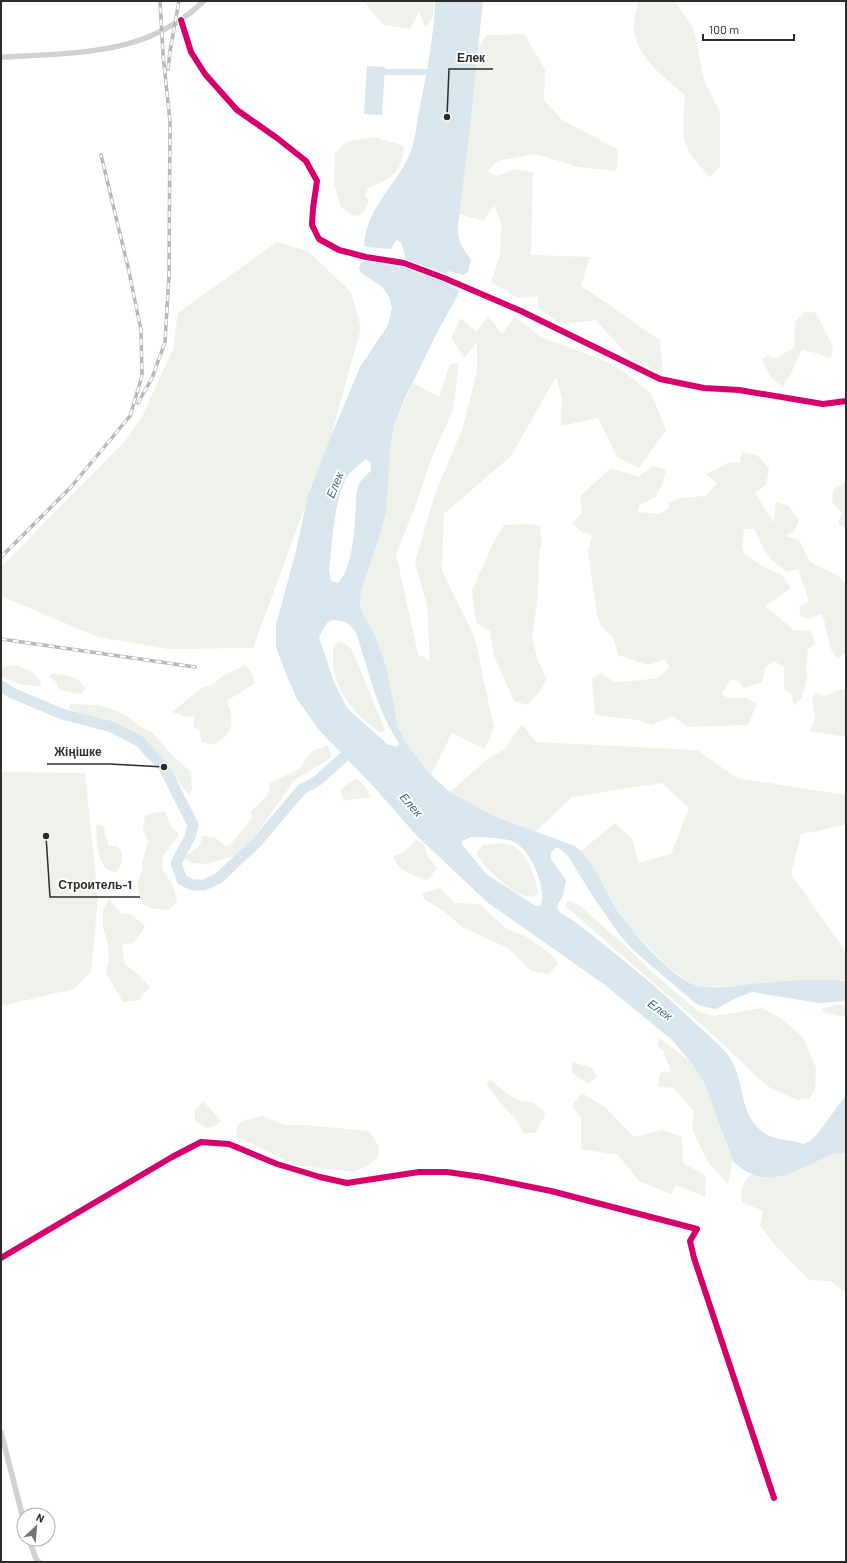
<svg xmlns="http://www.w3.org/2000/svg" width="847" height="1563" font-family="Barlow,sans-serif">
  <style>
    .green { fill: #eff2eb }
    .water { fill: #d9e6ee; fill-rule: evenodd }
    .lines { fill: none; stroke-linecap: round; stroke-linejoin: round }
    .canal { stroke: #d9e6ee; stroke-width: 6 }
    .river { stroke: #d9e6ee; stroke-width: 11 }
    .minor { stroke: #d1d1d1; stroke-width: 5.5 }
    .rail-casing { stroke: #b8b8b8; stroke-width: 3.5 }
    .rail { stroke: #fff; stroke-width: 2; stroke-dasharray: 6; stroke-linecap: butt }
    .cycleway-casing { stroke: #fff; stroke-width: 8 }
    .cycleway { stroke: #d6006c; stroke-width: 6 }
    .labels { text-anchor: middle; stroke-width: 4; stroke-linejoin: round; paint-order: stroke }
    .water-label { font-size: 12px; font-style: italic; fill: #446c83; stroke: #fff }
    .leader { fill: none; stroke: #2c2c2c; stroke-width: 1.5 }
    .callout-dot { fill: #2c2c2c; stroke: #fff; stroke-width: 1.5 }
    .callout-label { font-size: 12px; text-anchor: middle; font-weight: bold; fill: #2c2c2c; stroke: #fff; stroke-width: 4; stroke-linejoin: round; paint-order: stroke }
  </style>
  <rect width="100%" height="100%" fill="#fff"/>
  <path class="green" d="M364,1H433V18L425,27L419,12L410,29L384,25L371,11Z
    M638,1H675L694,30L704,80L720,112V167L710,177C701,167 691,157 686,145C681,134 684,108 685,95C664,77 634,56 634,26C634,18 637,9 638,1Z
    M524,34L545,69L544,100L562,120L619,150L616,171L579,167L535,154L497,161L488,171L497,176L514,169L533,172L531,255L590,257L581,286C608,303 633,323 660,340L663,373L633,360L595,320L562,325L538,308V296L518,298L491,282L500,255L501,223L494,205L484,221L459,214L469,137L478,48L487,35Z
    M373,137L395,143L405,147C399,175 394,177 368,188L365,196L369,200L363,214L354,216L341,207L334,183L335,154L341,146L349,141Z
    M277,242L308,251L351,292L361,328L331,436L253,648L168,649L98,637L1,596V567L125,441L142,417L173,349L178,313Z
    M805,311L816,313L833,347L831,358L802,349L791,374L783,386C771,381 766,370 762,359L768,356L776,358L794,348L795,322Z
    M488,316L502,334L515,316L539,336L615,365L651,393L666,430L639,468L617,457L598,418L561,426L562,398L556,377L511,456L444,514L442,571L475,638L494,728L485,749L452,733L431,775L408,746L398,728L387,668L374,633L363,616L360,605L361,591L380,535L390,451L394,425L413,383L439,397L450,364L459,363L453,410L432,457L415,507L396,554L418,654L430,661L427,605L415,562L435,494L463,427L477,371V342L464,358L451,337L461,318L476,332Z
    M742,452L757,455L769,468L766,485L755,493L774,523L776,502L789,506L799,519L795,530L786,536L799,540L810,562L838,576L846,584V653L837,658L830,648L824,619L820,614L809,619L801,617L799,606L809,601L798,569L788,572C769,562 762,548 755,529H744L742,544L744,554L764,567L782,575L791,588L765,606L794,630L811,631L815,643L808,650L806,665L807,677L802,697L794,705L791,694L784,688V667L774,661L765,668L762,682L743,688L739,682L731,679L721,694L728,698H747L757,704L748,725L687,727L673,716L651,725L639,720L595,715L592,679L601,673L614,682L632,681L658,678L669,667L665,659L648,665L618,655L614,638L601,626L597,614L588,552L592,535L581,532L573,523L582,513L580,496L611,468L638,477L653,466L666,469L663,483L655,498L639,505L638,512L659,514L668,509L669,503L680,498L705,496L717,483L706,474L730,462L740,463Z
    M846,482V528L838,524L842,513L832,502L833,490Z
    M528,524L540,526L542,542L539,556L538,596L532,637L537,658L547,680L537,695L528,705L514,701L494,656L490,631L476,623L472,590L495,539L504,525Z
    M340,642L344,643L352,650L385,730L382,733C356,717 332,689 333,657C333,650 332,645 340,642Z
    M15,665L31,671L41,681L40,686L23,685L2,677L1,669L4,667Z
    M245,665L251,671L255,683L227,701C234,722 235,733 213,745L202,742L199,730L194,728V716L186,717L172,712L203,687L212,685L223,676Z
    M53,673C68,677 77,673 85,689L82,694L59,690L56,682L49,677Z
    M842,689L846,691V737L810,731L815,717L812,700L815,692L824,696Z
    M70,704L97,705L114,710L127,716L141,727L152,732L172,755L191,772L192,789L189,795L165,764L138,734L69,709Z
    M522,724L536,742L697,750L737,778L846,795V825L801,834L791,874L846,952V980L759,983L729,986L702,987L688,982L666,965L629,927L611,900L587,858L581,851L615,823L633,840L638,863L671,854L689,808L662,783L572,797L535,832L496,817L450,792L490,757L504,750Z
    M328,746L332,757L293,781L283,797L253,838L234,856L205,864L192,863L183,858L199,846L203,836L216,838L225,846L231,844L252,818L251,811L268,795L270,783L299,769L313,750Z
    M1,772L85,773L98,898L91,972L74,989L1,1006Z
    M357,779L366,787L370,797L343,801L340,790L349,783Z
    M165,811L171,827L179,833L175,841L164,854L162,868L174,888L177,902L168,910L150,908L144,905L140,899L137,885L142,870V863L148,841L143,830L145,815Z
    M97,824L104,827L109,846H117L122,852V863L116,872C113,871 109,871 107,869C98,862 95,834 97,824Z
    M416,840L424,844L428,857L437,869L427,880C412,876 399,871 393,856C403,855 410,846 416,840Z
    M498,843C503,844 508,844 513,846C528,854 535,877 538,892L534,897C531,896 527,896 525,896C510,891 482,867 477,853L483,845Z
    M441,888L454,903L479,904L507,929L525,936L541,947L555,958L558,964L549,974L531,971L508,948L462,927L445,912L424,899L422,893Z
    M109,899L121,913L131,914L145,926L134,943L123,945L124,963L141,977L150,987L142,995L140,1000L123,1002L106,973L109,961L108,944L103,927V910Z
    M570,901L579,905L633,953L654,974L699,1012L714,1016L762,1008L780,1018L803,1037L816,1068L815,1091L809,1098L797,1100L769,1087L756,1076L720,1041L570,910L565,906L567,902Z
    M835,1005H846V1017L825,1013L823,1011V1008Z
    M659,1038L691,1062L704,1082L733,1161L728,1184L709,1164L692,1129L694,1111L673,1088L658,1086L660,1073L671,1071L663,1051L657,1046Z
    M572,1062L593,1068L597,1077L588,1084L572,1073Z
    M491,1080C506,1092 513,1103 533,1102L546,1114L535,1133H523L518,1122L498,1100L486,1083Z
    M582,1093L605,1107L634,1137L663,1130L682,1137L683,1163L706,1176L705,1197L676,1185L671,1194L639,1181L618,1155L581,1149V1118L572,1106Z
    M203,1101L221,1121L217,1125L207,1128L195,1121V1110Z
    M263,1116L284,1125H305L369,1131L379,1146L378,1157L369,1165L354,1172L294,1165L236,1136L237,1126L245,1120Z
    M836,1153H843L846,1155V1293L830,1281L809,1280L777,1247L760,1226L763,1211L742,1202C739,1187 742,1185 752,1173L769,1177Z"/>
  <path class="water" d="M435,1H483L469,137L458,225C457,241 462,247 471,260L468,272L463,275L448,271C444,274 444,278 444,282L459,291L458,295L440,327L405,398L394,425L390,451L386,512L380,535L361,591L360,605L363,615L374,633L387,668L398,728L408,746L431,775L450,792L496,817L575,846C592,859 600,880 610,898C615,908 622,917 629,926C640,941 672,974 688,982C708,993 739,984 761,983C789,981 818,978 846,981V1001L819,1003L752,992L734,999L716,1009L704,1007L695,1003L632,949L619,934L592,895L568,856L559,848H555L551,853V859L566,880L563,896L558,904L557,908L559,912L574,921C616,954 658,987 697,1025C707,1034 718,1043 727,1054C745,1076 738,1108 758,1128C772,1142 786,1138 803,1144L810,1141L818,1133L846,1095V1155L843,1153H836C800,1166 768,1196 733,1161L704,1082L691,1062L671,1039L605,985L487,902L417,836L374,787L319,730L297,699L286,674L276,647V625L296,551L308,495L331,436L360,367L388,325L392,308L389,296L381,286L361,273L359,269L360,264L365,260L399,267C410,263 403,250 401,242L396,240L391,249L367,247L364,245C368,202 399,185 412,148C416,135 417,120 420,106C427,71 434,37 435,1ZM366,459L371,463V470C367,476 360,479 358,487C356,492 356,500 356,505C354,528 354,566 338,583L331,581L329,571C332,546 334,496 348,475C353,469 360,464 366,459ZM332,620C344,620 350,623 356,633C369,670 377,711 399,743V745L396,747L387,744L347,708L334,682L319,637L327,623ZM471,837C482,838 504,837 514,842C531,850 547,888 541,905L536,906L486,874L462,844V841Z
    M367,66L385,67L382,115L364,114Z"/>
  <g class="lines">
    <path class="canal" d="M378,73V72H434"/>
    <path class="river" d="M1,686L12,693L62,714L112,727L139,741L164,767L193,825L190,837L176,863L182,880L193,885H204L219,878L257,842L302,789L317,781L354,748"/>
    <path class="minor" d="M181,20L191,52L205,74L237,110L277,138L306,161L317,181L313,208L312,225L319,239L339,250L366,257L404,263L444,278L521,311L660,379L704,388L739,390L823,404L846,401
      M1,57C46,55 107,54 148,37C169,29 188,16 204,1
      M1,1258L172,1157L201,1142L229,1144L277,1164L320,1177L347,1183L419,1172H447L482,1177L551,1191L697,1229L690,1241L694,1258L774,1498
      M1,1432L24,1522
      M29,1539L36,1559L39,1562"/>
    <g class="rail-casing">
      <path id="rail" d="M168,69L170,51L179,1
        M138,403L152,378L165,342L169,275L170,122L163,54L160,1
        M1,557L71,487L130,416L142,376L141,330L128,267L101,155
        M1,639L195,667"/>
    </g>
    <use href="#rail" class="rail"/>
    <g class="cycleway-casing">
      <path id="cycleway" d="M181,20L191,52L205,74L237,110L277,138L306,161L317,181L313,208L312,225L319,239L339,250L366,257L404,263L444,278L521,311L660,379L704,388L739,390L823,404L846,401
        M1,1258L172,1157L201,1142L229,1144L277,1164L320,1177L347,1183L419,1172H447L482,1177L551,1191L697,1229L690,1241L694,1258L774,1498"/>
    </g>
    <use href="#cycleway" class="cycleway"/>
  </g>
  <g class="labels">
    <g class="water-label">
      <text transform="translate(335 485) rotate(-68)" y="4">Елек</text>
      <text transform="translate(411 805) rotate(49)" y="4">Елек</text>
      <text transform="translate(660 1010) rotate(36)" y="4">Елек</text>
    </g>
  </g>
  <path class="leader" d="M447 117L449 69H493M164 767L110 764H47M46 836L50 897H140"/>
  <g class="callout-dot">
    <circle cx="447" cy="117" r="4"/>
    <circle cx="164" cy="767" r="4"/>
    <circle cx="46" cy="836" r="4"/>
  </g>
  <g class="callout-label">
    <text x="471" y="62">Елек</text>
    <text x="78" y="756">Жіңішке</text>
    <text x="95" y="889">Строитель-1</text>
  </g>
  <rect width="847" height="1563" fill="none" stroke="#2c2c2c" stroke-width="4"/>
  <g transform="translate(36 1527) rotate(26)"><circle r="19" fill="#ffffff" stroke="#ababab"/>
  <path d="M0-3L7 15L0 10L-7 15Z" fill="#767676"/>
  <text y="-6" font-size="11" font-weight="bold" text-anchor="middle" fill="#2c2c2c">N</text>
  </g>
  <path d="M703 34v6h91v-6" fill="none" stroke="#2c2c2c" stroke-width="2"/>
  <text x="709" y="34" font-size="12" fill="#2c2c2c" stroke="#ffffff" stroke-width="3" paint-order="stroke">100 m</text>
</svg>
